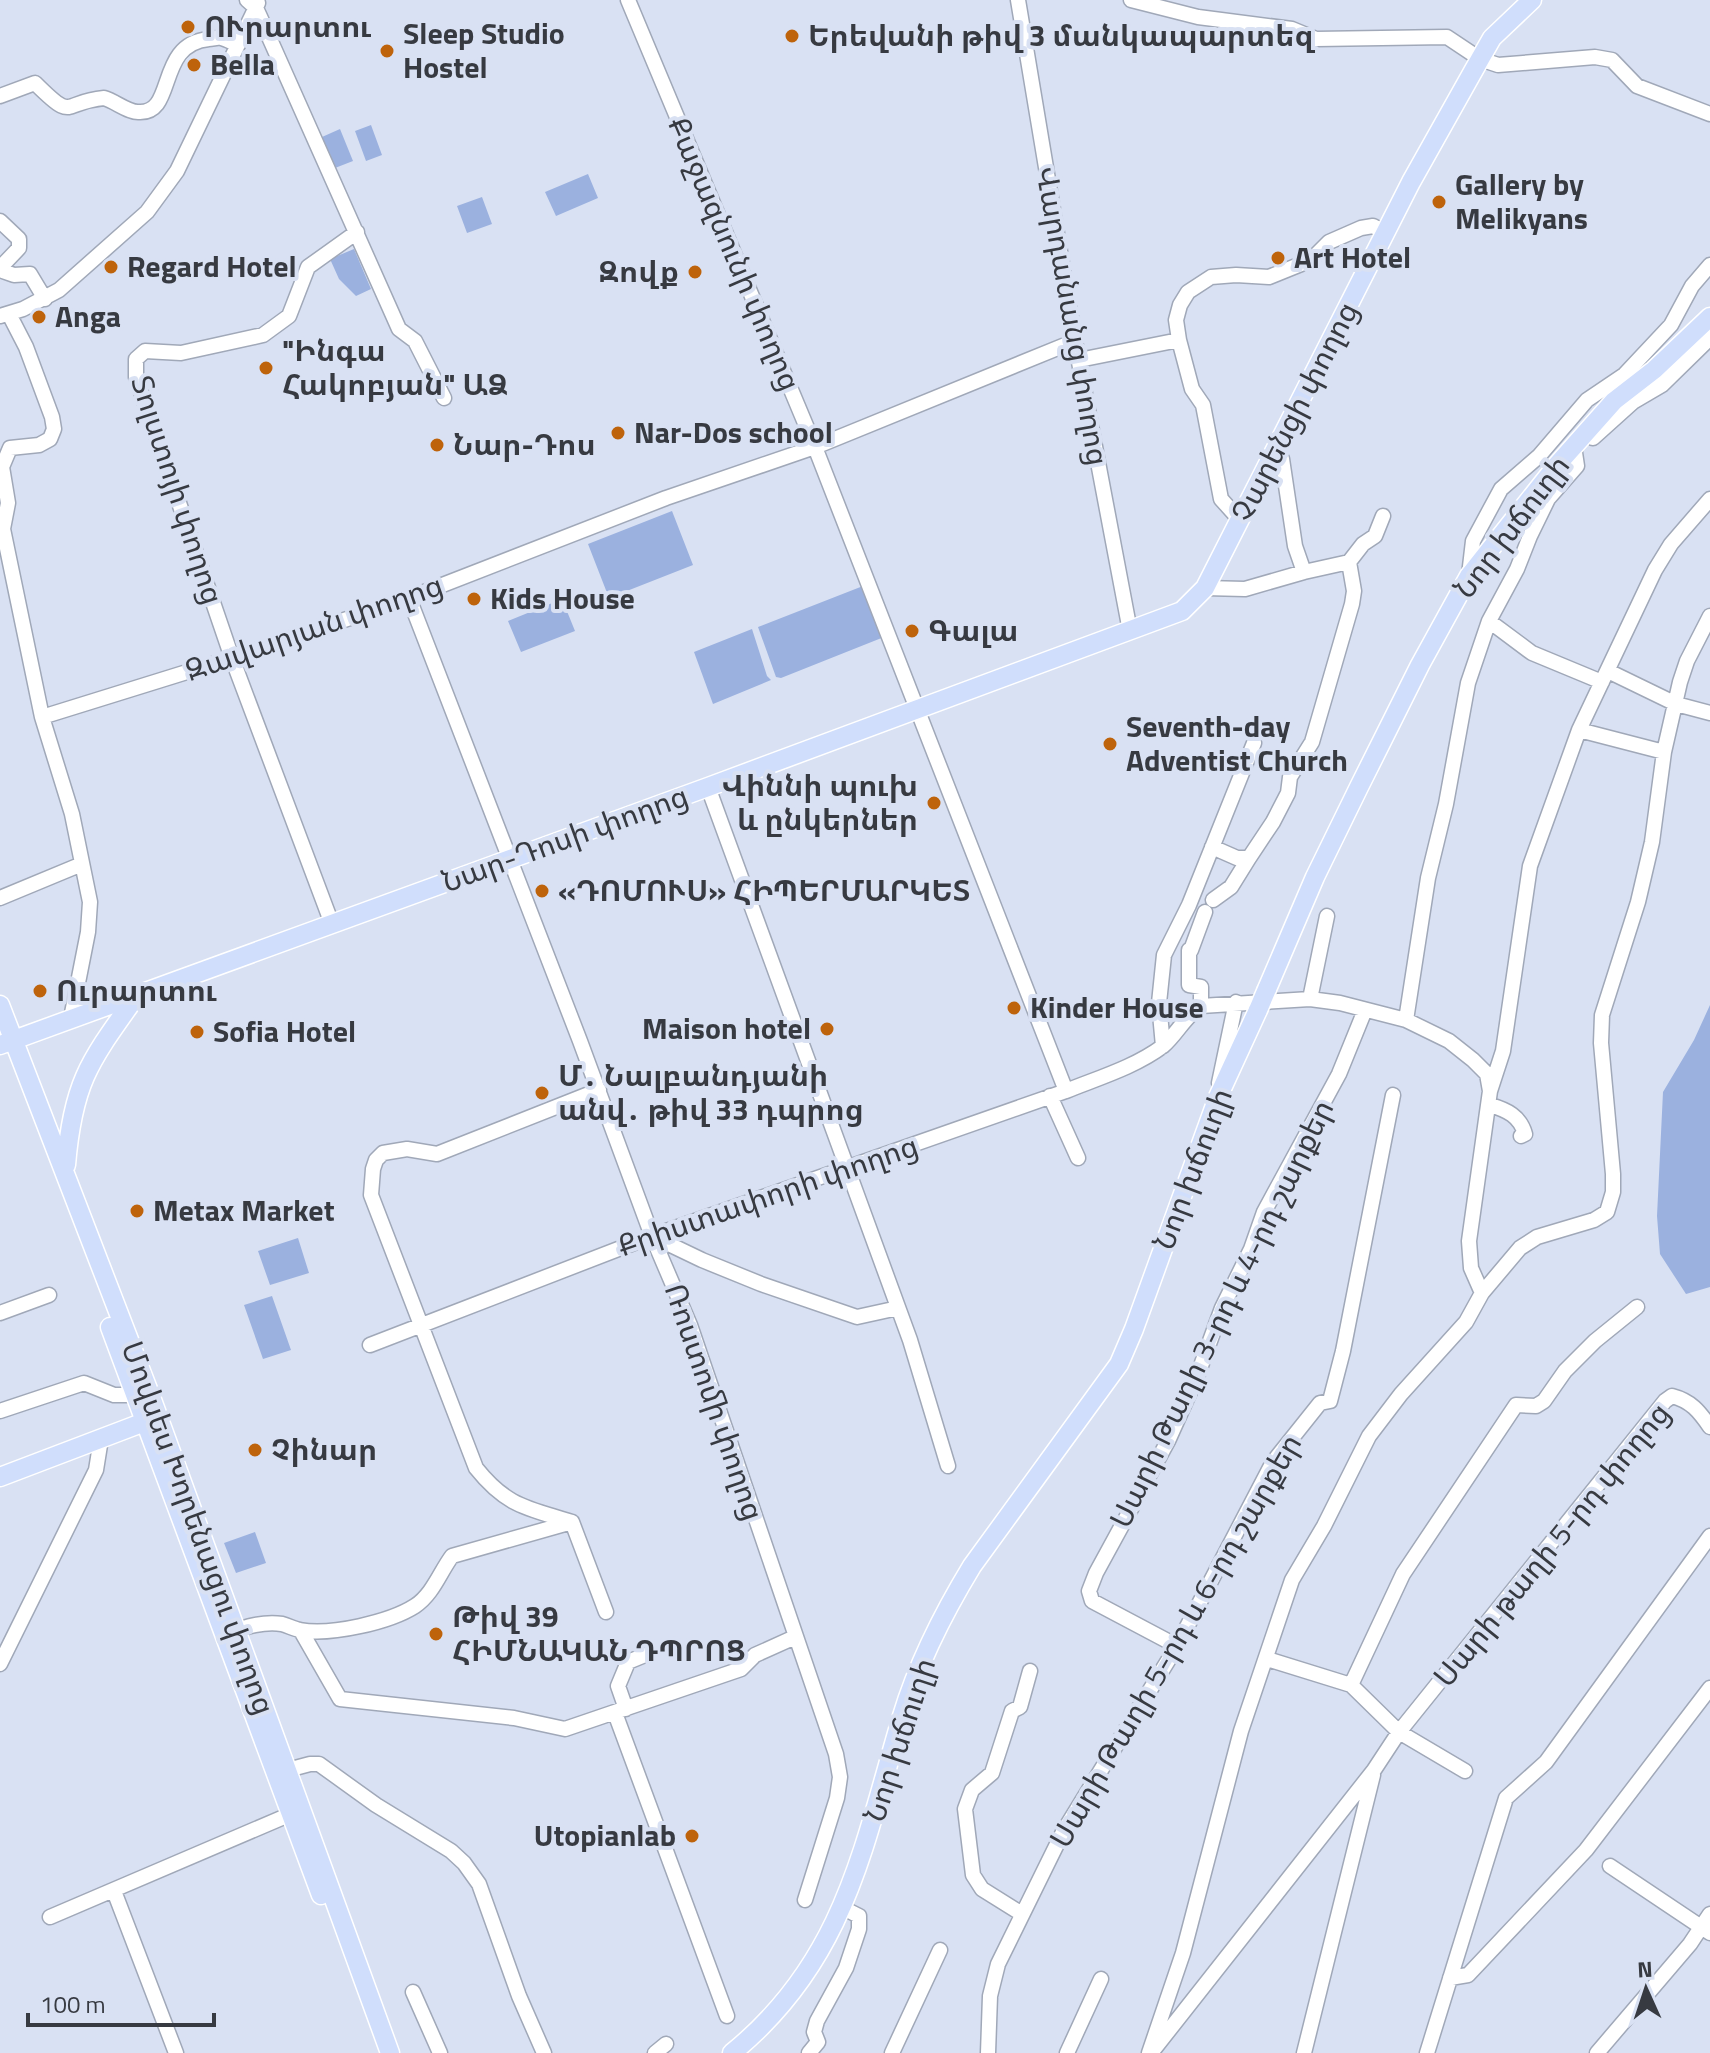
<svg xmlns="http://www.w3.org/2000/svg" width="1710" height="2053" font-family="'Titillium Web','Noto Sans Armenian',sans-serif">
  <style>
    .green { fill: #9bb1df }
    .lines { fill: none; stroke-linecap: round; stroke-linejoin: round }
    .minor-casing { stroke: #a0a8b8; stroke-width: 17 }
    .major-casing { stroke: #fff; stroke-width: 21 }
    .minor { stroke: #fff; stroke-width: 14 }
    .major { stroke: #d0defc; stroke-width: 18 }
    .major-bridge-casing { stroke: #fff; stroke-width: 21; stroke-linecap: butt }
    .major-bridge { stroke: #d0defc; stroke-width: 18 }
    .poi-dot { fill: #be630b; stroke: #d9e1f3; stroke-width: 3 }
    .labels { text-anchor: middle; stroke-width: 8; stroke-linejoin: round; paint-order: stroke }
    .poi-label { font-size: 30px; font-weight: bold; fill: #373a41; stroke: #d9e1f3; text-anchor: start }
    .street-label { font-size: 30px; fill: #373a41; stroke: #d9e1f3 }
  </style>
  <rect width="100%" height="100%" fill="#d9e1f3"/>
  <path class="green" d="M371,125L382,155L366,161L355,131Z
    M340,129L353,161L335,168L322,137Z
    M588,174L598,198L556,216L545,192Z
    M482,197L492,224L467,233L457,206Z
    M354,249L371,289L356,296L339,279L330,259Z
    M672,511L693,565L609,598L588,544Z
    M863,586L884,637L781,678L776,677L758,627Z
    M562,599L575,631L521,652L508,621Z
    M752,629L767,676L771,680L713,704L694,652Z
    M1710,1005V1287L1686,1294L1660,1254L1657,1216L1663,1092L1694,1040Z
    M298,1238L309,1273L270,1285L258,1251Z
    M272,1296L291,1350L263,1359L244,1305Z
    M255,1532L266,1563L236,1573L224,1543Z"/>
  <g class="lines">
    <g class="minor-casing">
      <path id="minor" d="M247,0L256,8L261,19L399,329L415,341L444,398
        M628,0L815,447L1066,1091
        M1018,0L1075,341L1130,631
        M1131,0L1198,17L1292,29L1316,39L1447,37L1480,59L1498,65L1595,57L1612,60L1637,86L1710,114
        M0,96L35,83C75,123 61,102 104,98C115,101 127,112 138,112C177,115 155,44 209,39C213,39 217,37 221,38C226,39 233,43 238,45
        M0,221L19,239V248L0,268
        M1710,265L1692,286L1671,325L1625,374L1614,401L1633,402L1662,385L1710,338
        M0,270L14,275L30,274L45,299
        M9,314L26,347L52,417L54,429L50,439L39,445L10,448L2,467L8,503L3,529L42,717L72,814L90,902L88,932L71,1018
        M0,316L23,309L59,290L147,212L177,171L258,3
        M1079,360L1179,340
        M1593,438L1633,402
        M1276,450L1282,459L1295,546L1304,572
        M1239,519L1221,499L1203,405L1192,389L1179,340L1176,320L1180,305L1188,292L1211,277L1236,275L1269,277L1311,260L1329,242L1361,228L1373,226L1386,233
        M1469,575L1473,541L1501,489L1539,456L1587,400L1624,375
        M1205,588L1245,589L1304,572L1349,562L1363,544L1375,536L1383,516
        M409,598L580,1041L652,1236L690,1325L836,1754L840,1777L837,1798L805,1900
        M1489,621L1532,653L1602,682
        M1608,671L1676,704L1710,713
        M42,717L232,658L409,598L666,498L815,447L1075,341
        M1579,730L1664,752
        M708,787L910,1340L948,1466
        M1212,847L1237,858H1249L1273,822L1288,793L1290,777L1312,742L1352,604L1354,591L1349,562
        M0,898L82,864
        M1213,900L1231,887L1249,858
        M332,924L232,658L136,377V359L145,351L181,353L263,335L289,316L308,267L357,232
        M1310,999L1327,916
        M1201,1006V987L1189,985V950H1191L1205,912
        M1406,1020L1428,878L1446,804L1468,683L1489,621L1517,569L1530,536L1548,499L1577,466L1574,446
        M1163,1046L1159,1003L1164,955L1189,905L1254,743
        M1219,1083L1236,1002
        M599,1090L437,1154L407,1149L383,1153L376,1160L373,1169L371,1195L476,1468C507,1507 528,1508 572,1522L606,1612
        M1050,1096L1078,1158
        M1490,1105C1507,1110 1520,1116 1525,1134L1521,1136
        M652,1236L702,1260L761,1284L857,1317L898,1308
        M1482,1293L1471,1268L1469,1241L1490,1091L1503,1051L1530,866L1579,730L1655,570L1671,544L1710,499
        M0,1313L49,1295
        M370,1345L652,1236L1066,1091C1098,1078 1135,1067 1163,1046C1177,1034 1185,1016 1201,1006L1310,999L1340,1003L1406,1020L1449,1041L1473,1060L1487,1074L1490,1091
        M0,1411L84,1383L114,1395H135
        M301,1631L340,1699L514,1718L565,1729L741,1669L755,1655L795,1637
        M228,1633C245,1627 264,1621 282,1624C289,1626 294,1629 300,1630C330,1636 390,1622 415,1606C433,1594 440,1572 452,1556L572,1522
        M1177,1646L1092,1601L1089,1591L1096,1573L1168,1441L1198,1374L1222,1308L1251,1249L1264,1212L1339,1074L1365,1010
        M1267,1659L1351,1685L1399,1732L1465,1771
        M0,1664L96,1470L101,1439
        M1351,1685L1403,1574L1516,1405L1536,1406L1544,1401L1565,1371L1595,1341L1637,1307
        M626,1709L618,1686L628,1662L645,1655
        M615,1713L727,2016
        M280,1772L310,1764H319L376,1805L451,1851L464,1863L479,1884L519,1996L544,2053
        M1610,1866L1710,1933
        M114,1891L176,2053
        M1022,1914L982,1889L973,1875L965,1809L972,1790L992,1773L1012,1711L1020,1707L1030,1671
        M50,1917L291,1814
        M1450,1978L1468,1975L1586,1850L1710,1688
        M413,1992L440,2053
        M1155,2048L1374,1770L1399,1732L1665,1401L1672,1396C1691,1401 1699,1411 1710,1427
        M655,2053L666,2044
        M809,2053L818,2042L814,2032L817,2021L846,1968L859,1929V1916L841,1907
        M892,2053L940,1950
        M988,2053L990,1996L998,1964L1063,1832L1177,1646L1273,1462L1320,1403L1330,1401L1343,1351L1393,1095
        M1067,2053L1101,1979
        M1149,2053L1183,1953L1241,1731L1292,1580L1324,1526L1369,1436L1401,1394L1466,1322L1482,1293L1520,1248L1537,1237L1594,1220L1607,1212L1613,1192V1174L1601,1043L1602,1015L1638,902L1652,842L1664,752L1680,682L1687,661L1710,616
        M1304,2053L1373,1775
        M1427,2053L1506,1798L1546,1762L1710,1536
        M1597,2053L1690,1944L1710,1914"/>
    </g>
    <g class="major-casing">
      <path id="major" d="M1267,989L1315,877L1359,787L1420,665L1469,576L1557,465L1614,401L1654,370L1710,317
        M0,1005L151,1397L390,2053
        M0,1045L708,787L1182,611L1205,588L1411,182L1480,59L1492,38L1532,0
        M66,1165C73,1081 90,1061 137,995
        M110,1327L321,1895
        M0,1477L155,1418
        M732,2053C845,1961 863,1847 902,1716C918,1663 944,1612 972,1566L1119,1364L1134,1329L1218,1097L1258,1010"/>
    </g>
    <use href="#minor" class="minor"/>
    <use href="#major" class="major"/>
    <g class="major-bridge-casing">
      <path id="major-bridge" d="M1258,1010L1267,989"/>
    </g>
    <use href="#major-bridge" class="major-bridge"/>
  </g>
  <g class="poi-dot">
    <circle cx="188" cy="27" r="8"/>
    <circle cx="792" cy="36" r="8"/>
    <circle cx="387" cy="51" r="8"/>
    <circle cx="194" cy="65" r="8"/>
    <circle cx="1439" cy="202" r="8"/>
    <circle cx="1278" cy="258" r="8"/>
    <circle cx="111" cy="267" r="8"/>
    <circle cx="695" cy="272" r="8"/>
    <circle cx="39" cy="317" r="8"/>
    <circle cx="266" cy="368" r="8"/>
    <circle cx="618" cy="433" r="8"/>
    <circle cx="437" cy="445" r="8"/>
    <circle cx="474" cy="599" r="8"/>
    <circle cx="912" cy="631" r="8"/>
    <circle cx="1110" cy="744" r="8"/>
    <circle cx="934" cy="803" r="8"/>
    <circle cx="542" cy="891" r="8"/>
    <circle cx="40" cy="991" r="8"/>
    <circle cx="1014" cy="1008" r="8"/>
    <circle cx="827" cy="1029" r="8"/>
    <circle cx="197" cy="1032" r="8"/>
    <circle cx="542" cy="1093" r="8"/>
    <circle cx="137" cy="1211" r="8"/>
    <circle cx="255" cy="1450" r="8"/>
    <circle cx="436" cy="1634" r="8"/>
    <circle cx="692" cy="1836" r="8"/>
  </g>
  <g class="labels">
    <g class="poi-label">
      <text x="204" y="37">ՈՒրարտու</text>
      <text x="403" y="44">Sleep Studio<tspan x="403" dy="34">Hostel</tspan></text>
      <text x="808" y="46">Երեվանի թիվ 3 մանկապարտեզ</text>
      <text x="210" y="75">Bella</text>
      <text x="1455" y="195">Gallery by<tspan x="1455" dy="34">Melikyans</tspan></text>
      <text x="1294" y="268">Art Hotel</text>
      <text x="127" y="277">Regard Hotel</text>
      <text x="679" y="282" text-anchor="end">Զովք</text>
      <text x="55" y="327">Anga</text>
      <text x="282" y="361">"Ինգա<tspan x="282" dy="34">Հակոբյան" ԱՁ</tspan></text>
      <text x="634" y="443">Nar-Dos school</text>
      <text x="453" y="455">Նար-Դոս</text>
      <text x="490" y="609">Kids House</text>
      <text x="928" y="641">Գալա</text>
      <text x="1126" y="737">Seventh-day<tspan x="1126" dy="34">Adventist Church</tspan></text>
      <text x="918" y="796" text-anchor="end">Վիննի պուխ<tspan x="918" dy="34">և ընկերներ</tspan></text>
      <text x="558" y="901">«ԴՈՄՈՒՍ» ՀԻՊԵՐՄԱՐԿԵՏ</text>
      <text x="56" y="1001">Ուրարտու</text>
      <text x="1030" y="1018">Kinder House</text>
      <text x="811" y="1039" text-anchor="end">Maison hotel</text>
      <text x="213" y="1042">Sofia Hotel</text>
      <text x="558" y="1086">Մ․ Նալբանդյանի<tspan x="558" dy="34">անվ․ թիվ 33 դպրոց</tspan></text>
      <text x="153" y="1221">Metax Market</text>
      <text x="271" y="1460">Չինար</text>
      <text x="452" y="1627">Թիվ 39<tspan x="452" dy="34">ՀԻՄՆԱԿԱՆ ԴՊՐՈՑ</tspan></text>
      <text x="676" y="1846" text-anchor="end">Utopianlab</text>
    </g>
    <g class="street-label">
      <text transform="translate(734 254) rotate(67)" y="10">Քաջազնունի փողոց</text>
      <text transform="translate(1072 316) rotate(80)" y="10">Վարդանանց փողոց</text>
      <text transform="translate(1295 412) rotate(-63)" y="10">Չարենցի փողոց</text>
      <text transform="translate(177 490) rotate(72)" y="10">Տոլստոյի փողոց</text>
      <text transform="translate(1512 527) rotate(-53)" y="10">Նոր խճուղի</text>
      <text transform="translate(314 628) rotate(-19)" y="10">Զավարյան փողոց</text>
      <text transform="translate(565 839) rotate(-20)" y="10">Նար-Դոսի փողոց</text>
      <text transform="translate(1193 1169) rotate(-69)" y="10">Նոր խճուղի</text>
      <text transform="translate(768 1196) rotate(-19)" y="10">Քրիստափորի փողոց</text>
      <text transform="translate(1222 1314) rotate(-64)" y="10">Սարի Թաղի 3-րդ և 4-րդ շարքեր</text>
      <text transform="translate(714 1402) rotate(71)" y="10">Ռոստոմի փողոց</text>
      <text transform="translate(198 1528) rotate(70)" y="10">Մովսես Խորենացու փողոց</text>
      <text transform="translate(1552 1545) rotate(-51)" y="10">Սարի թաղի 5-րդ փողոց</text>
      <text transform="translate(1176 1641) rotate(-60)" y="10">Սարի Թաղի 5-րդ և 6-րդ շարքեր</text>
      <text transform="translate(900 1740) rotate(-72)" y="10">Նոր խճուղի</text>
    </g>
  </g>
  <g transform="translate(1646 1989) rotate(357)" stroke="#d9e1f3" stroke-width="6" paint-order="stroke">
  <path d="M0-6L14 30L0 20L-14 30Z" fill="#373a41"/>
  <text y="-12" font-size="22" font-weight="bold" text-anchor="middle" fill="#373a41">N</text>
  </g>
  <path d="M28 2013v12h186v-12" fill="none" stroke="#373a41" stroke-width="4"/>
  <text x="40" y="2013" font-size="24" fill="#373a41" stroke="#d9e1f3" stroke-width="6" paint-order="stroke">100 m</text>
</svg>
